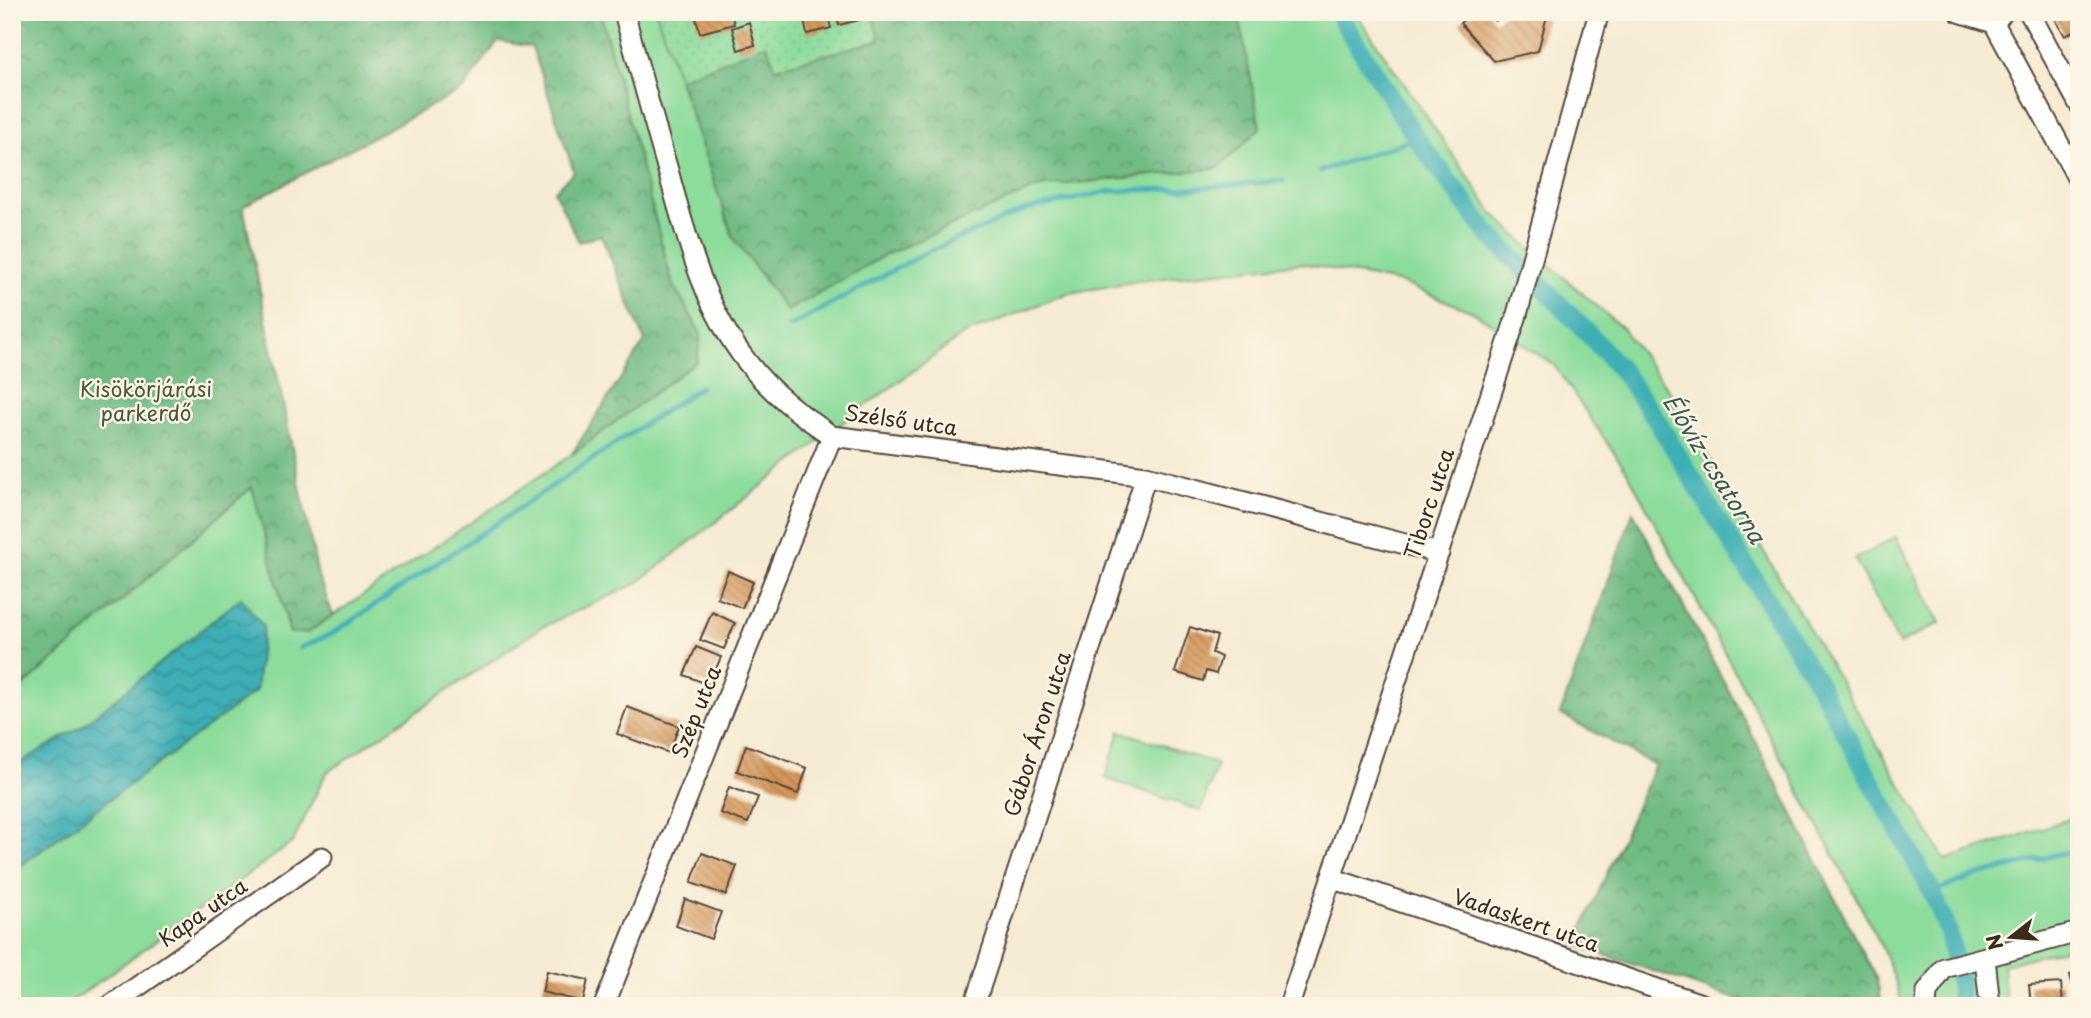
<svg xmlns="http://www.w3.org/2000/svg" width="2091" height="1018" font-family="'Playpen Sans',sans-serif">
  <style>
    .green { fill: #8cdc9c; stroke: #64835d; stroke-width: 2 }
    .forest { fill: url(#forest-crowns); stroke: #567351; stroke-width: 2 }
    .park { fill: url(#park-dots); stroke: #64835d; stroke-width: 2 }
    .water { fill: url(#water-waves); stroke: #3c6c6a; stroke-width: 2 }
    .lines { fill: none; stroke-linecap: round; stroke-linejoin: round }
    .stream { stroke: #3eafb5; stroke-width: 5 }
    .canal { stroke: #3eafb5; stroke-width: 19 }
    .building { fill: url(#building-back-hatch) }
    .minor-casing { stroke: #574739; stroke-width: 23 }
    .minor { stroke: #fff; stroke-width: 19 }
    .labels { text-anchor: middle; stroke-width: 5; stroke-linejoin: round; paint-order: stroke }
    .park-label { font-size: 21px; fill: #4f563e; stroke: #fcf5e5 }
    .street-label { font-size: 21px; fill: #3b2a1e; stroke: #fcf5e5 }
    .water-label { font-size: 23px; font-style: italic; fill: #3c5953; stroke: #fcf5e5 }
  </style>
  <defs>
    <pattern id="forest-crowns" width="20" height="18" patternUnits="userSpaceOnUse" patternTransform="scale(1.75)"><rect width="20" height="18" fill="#71bc84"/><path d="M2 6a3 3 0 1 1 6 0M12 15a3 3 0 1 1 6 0" fill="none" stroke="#5e996b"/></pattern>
    <pattern id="park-dots" width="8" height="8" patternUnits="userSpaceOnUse" patternTransform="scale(1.75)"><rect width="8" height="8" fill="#8cdc9c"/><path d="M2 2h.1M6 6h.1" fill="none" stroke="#7abd86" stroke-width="1.8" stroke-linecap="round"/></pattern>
    <pattern id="water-waves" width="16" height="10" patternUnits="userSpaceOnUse" patternTransform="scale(1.75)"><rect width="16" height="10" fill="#3eafb5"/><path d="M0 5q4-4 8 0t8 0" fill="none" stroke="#358f93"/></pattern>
    <pattern id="building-back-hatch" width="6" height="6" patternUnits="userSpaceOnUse" patternTransform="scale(1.75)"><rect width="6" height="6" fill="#d59759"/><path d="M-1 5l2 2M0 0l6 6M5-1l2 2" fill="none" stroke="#ae7b49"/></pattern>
  </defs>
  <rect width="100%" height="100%" fill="#fcf5e5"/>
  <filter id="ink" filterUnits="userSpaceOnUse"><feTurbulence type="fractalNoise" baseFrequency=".0143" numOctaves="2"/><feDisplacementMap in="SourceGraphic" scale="14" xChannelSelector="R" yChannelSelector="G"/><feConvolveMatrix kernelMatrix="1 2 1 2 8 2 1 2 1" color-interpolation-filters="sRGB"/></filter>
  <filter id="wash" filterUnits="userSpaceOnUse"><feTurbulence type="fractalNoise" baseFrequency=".00686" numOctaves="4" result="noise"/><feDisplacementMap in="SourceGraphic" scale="28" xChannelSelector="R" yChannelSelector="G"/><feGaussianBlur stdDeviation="1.57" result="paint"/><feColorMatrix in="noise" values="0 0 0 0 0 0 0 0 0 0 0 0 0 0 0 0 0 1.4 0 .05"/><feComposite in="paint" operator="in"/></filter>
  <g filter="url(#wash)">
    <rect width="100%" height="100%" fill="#f6ebd3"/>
    <path class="green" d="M600,12H656L733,237L787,311L885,255L1038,187L1218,168L1260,128L1238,12H1355L1492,212L1522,241L1622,328L1670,392L1945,860L2079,816V945L2003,965L2006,1006H1902L1896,983L1882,947L1846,878L1628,473L1554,365L1473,312L1402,283L1301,263L1138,281L1065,294L963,335L850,417L636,584L542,627L326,773L293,842L65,1006H12V696L253,486L290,633H307L571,455L697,361L701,334L672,282Z
      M1896,537L1940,623L1899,644L1855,559Z
      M1120,731L1217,764L1201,811L1105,778Z"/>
    <path class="forest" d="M12,12H600L672,282L701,334L697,361L571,455L645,341L601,235L579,242L554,191L574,172L532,47L498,41L463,89L243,206L318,576L333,615L307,633H290L252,487L12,696Z
      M871,12H1238L1260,128L1218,168L1038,187L885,255L787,311L733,237L679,79L767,43L775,68L879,40Z
      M1633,512L1747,725L1877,980L1882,1006H1757L1575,945L1655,765L1560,714Z"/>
    <path class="park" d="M656,12H871L880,40L775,68L767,44L679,79Z"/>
    <path class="water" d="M241,598L263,626L256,691L12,872V767L82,726Z"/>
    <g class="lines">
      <path class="stream" d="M1320,171L1416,138
        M789,327L925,253L1025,210L1110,191L1196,188L1283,181
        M300,648L333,633L700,387
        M1932,892L1975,876L2079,849"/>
      <path class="canal" d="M1337,12L1416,138L1487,232L1588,333L1624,374L1654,416L1817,682L1932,892L1948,930L1959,982L1960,1006"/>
    </g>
    <g id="blocks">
      <path class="building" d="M694,12H731L734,24L700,33Z
        M796,12H827L831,28L807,34L803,16L798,18Z
        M836,12H861L863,19L839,25Z
        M1473,12H1488L1495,21L1504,14L1548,12L1538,51L1494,61L1460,23Z
        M2051,12H2079V28L2065,36Z
        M749,22L755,45L738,50L732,28Z
        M728,571L753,582L742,608L717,598Z
        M712,612L735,623L724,649L700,640Z
        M1190,627L1217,636L1212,653L1221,657L1216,674L1206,671L1203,681L1175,672Z
        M696,647L721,657L709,685L684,675Z
        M627,707L679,726L669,753L617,734Z
        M746,745L807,768L798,794L737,771Z
        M729,787L758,797L748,823L720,813Z
        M702,853L737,866L726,895L691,883Z
        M685,899L721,912L711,939L676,926Z
        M547,971L588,980L583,1002L542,992Z
        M2079,972V1005H2078L2070,975Z
        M2061,983L2063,1006H2031L2029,985Z"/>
    </g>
  </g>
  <g filter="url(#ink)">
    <use href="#blocks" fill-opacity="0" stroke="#574739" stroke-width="2"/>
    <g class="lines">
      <g class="minor-casing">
        <path id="minor" d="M624,12C638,64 652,115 667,167C686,235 703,307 748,363C771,393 801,415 832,436L1146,476L1439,553
          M1959,12L1994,23L2003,12
          M2029,12L2079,104
          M1994,23L2079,181
          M1331,878L1707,1006
          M1985,958L1990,1006
          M110,1006L322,857
          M604,1006L832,436
          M974,1006L1146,476
          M1289,1006L1516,318L1599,12
          M1926,1006L1927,992L1944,968L2079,932"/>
      </g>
      <use href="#minor" class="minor"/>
    </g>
  </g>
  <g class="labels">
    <g class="park-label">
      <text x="146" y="397">Kisökörjárási<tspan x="146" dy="24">parkerdő</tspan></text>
    </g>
    <g class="street-label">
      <text transform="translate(901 421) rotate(8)" y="7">Szélső utca</text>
      <text transform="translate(1430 504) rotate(-72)" y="7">Tiborc utca</text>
      <text transform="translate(697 712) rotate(-68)" y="7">Szép utca</text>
      <text transform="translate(1038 734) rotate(-72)" y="7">Gábor Áron utca</text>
      <text transform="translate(203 913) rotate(-35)" y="7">Kapa utca</text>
      <text transform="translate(1526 921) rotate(19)" y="7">Vadaskert utca</text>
    </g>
    <g class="water-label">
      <text transform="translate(1714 469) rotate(58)" y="8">Élővíz-csatorna</text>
    </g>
  </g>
  <rect width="2091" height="1018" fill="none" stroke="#fcf5e5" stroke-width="42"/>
  <g transform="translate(2011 937) rotate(253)" stroke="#fcf5e5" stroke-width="5" paint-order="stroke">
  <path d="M0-5L12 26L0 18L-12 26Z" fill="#3b2a1e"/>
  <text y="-10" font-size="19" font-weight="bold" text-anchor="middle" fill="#3b2a1e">N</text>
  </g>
</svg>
